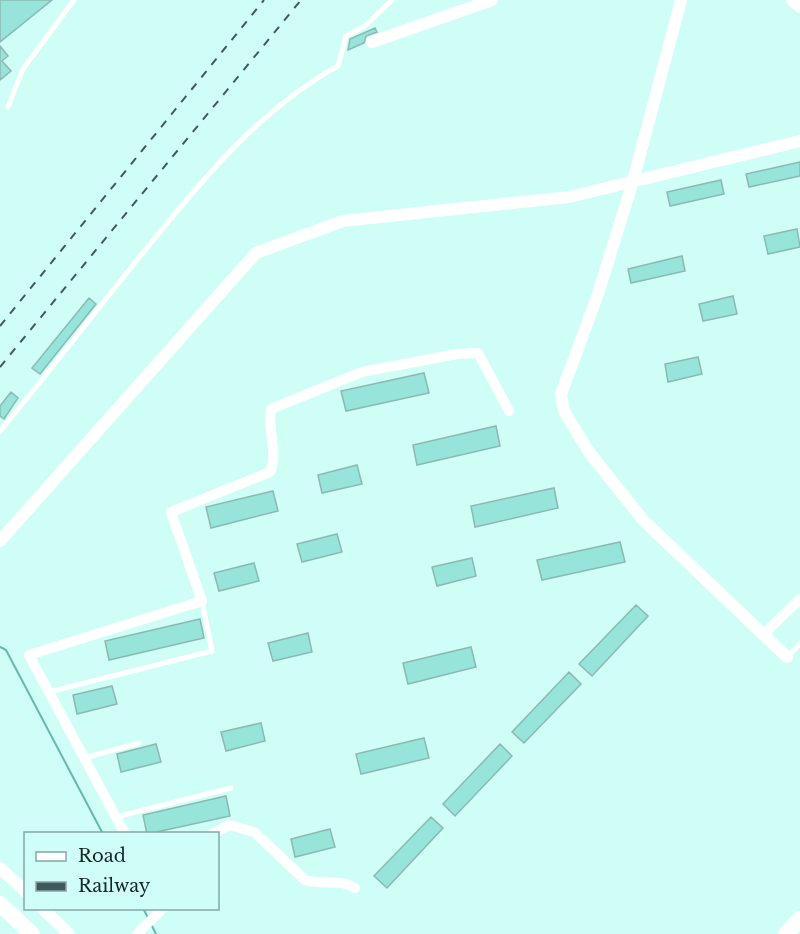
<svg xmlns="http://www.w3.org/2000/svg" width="800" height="934" font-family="'Libre Baskerville',serif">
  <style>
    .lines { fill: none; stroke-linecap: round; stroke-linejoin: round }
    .stream { stroke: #69b7ac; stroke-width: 2 }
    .building { fill: #97e5da; stroke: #8bb9b2; stroke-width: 1.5 }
    .service { stroke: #fff; stroke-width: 5 }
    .minor { stroke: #fff; stroke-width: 10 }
    .tertiary { stroke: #fff; stroke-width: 12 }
    .primary { stroke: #fff; stroke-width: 16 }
    .rail { stroke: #415a57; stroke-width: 2; stroke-dasharray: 8 8; stroke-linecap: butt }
  </style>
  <rect width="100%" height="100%" fill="#cefef6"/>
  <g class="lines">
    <path class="stream" d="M0,647L6,650L103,834
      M143,908L148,918
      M152,926L156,934"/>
  </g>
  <path class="building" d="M0,0H52L0,42Z
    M375,28L377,32L366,36L364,43L348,50L350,39Z
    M0,46L8,56L2,61L11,71L0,80Z
    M800,162V176L749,187L746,174Z
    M721,180L724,194L670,206L667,192Z
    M797,229L800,247L768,254L764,236Z
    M682,256L685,271L631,283L628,269Z
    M733,296L737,314L703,321L699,304Z
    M89,298L96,304L40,374L32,368Z
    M698,357L702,374L668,382L665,364Z
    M424,373L429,393L346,411L341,391Z
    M11,392L18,398L4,419L0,416V406Z
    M496,426L500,446L417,465L413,445Z
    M357,465L362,484L322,493L318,475Z
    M554,488L558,508L475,527L471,506Z
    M273,491L278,511L211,528L206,507Z
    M337,534L342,552L302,562L297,544Z
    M620,542L625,562L542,580L537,560Z
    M472,558L476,576L437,586L432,567Z
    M254,563L259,581L219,591L214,573Z
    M636,605L648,616L592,676L579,664Z
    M200,619L204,638L109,660L105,641Z
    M308,633L312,652L273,661L268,643Z
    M471,647L476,667L408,684L403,663Z
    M569,672L581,684L524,743L512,732Z
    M112,686L117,704L77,714L73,695Z
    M261,723L265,741L226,751L221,732Z
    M424,738L429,758L361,774L356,754Z
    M156,744L161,762L121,772L117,754Z
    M500,744L512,756L455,816L443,804Z
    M226,796L230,816L147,834L143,815Z
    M431,817L443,828L387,888L374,876Z
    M330,829L335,847L295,857L291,839Z"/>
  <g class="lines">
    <path class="service" d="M8,107L23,69L74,0
      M0,431C52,369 100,305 151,243C205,176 262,108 338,66L346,36L365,26L392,0
      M787,657L800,644
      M49,692L212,651L202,601
      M84,758L139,743
      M116,817L231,788"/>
    <path class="minor" d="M763,635L800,599
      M125,834L29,655L202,601L171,512L270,472C279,453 267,430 271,409L362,372L457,354L478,353L509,411
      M212,834L229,825L254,832L305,880C323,886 339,878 355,888
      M137,934L163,908"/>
    <path class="tertiary" d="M681,0L633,181L598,294L561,394L564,411L589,452L643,520L787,657
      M792,0L800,7
      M372,42L492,0
      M0,541L256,253L343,221L569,197L800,141
      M0,868L26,892
      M42,908L69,934"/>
    <path class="primary" d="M0,904L32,934
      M786,934L800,919"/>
    <path class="rail" d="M0,326L264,0
      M0,367L301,0"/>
  </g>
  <rect x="24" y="832" width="195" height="78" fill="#cefef6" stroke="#84a8a2" stroke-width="1.5"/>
  <rect x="36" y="852" width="30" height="9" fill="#ffffff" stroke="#84a8a2" stroke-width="1.5"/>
  <text x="78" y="862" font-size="18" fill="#152725">Road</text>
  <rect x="36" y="882" width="30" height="9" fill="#415a57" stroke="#84a8a2" stroke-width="1.5"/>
  <text x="78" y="892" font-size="18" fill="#152725">Railway</text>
</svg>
